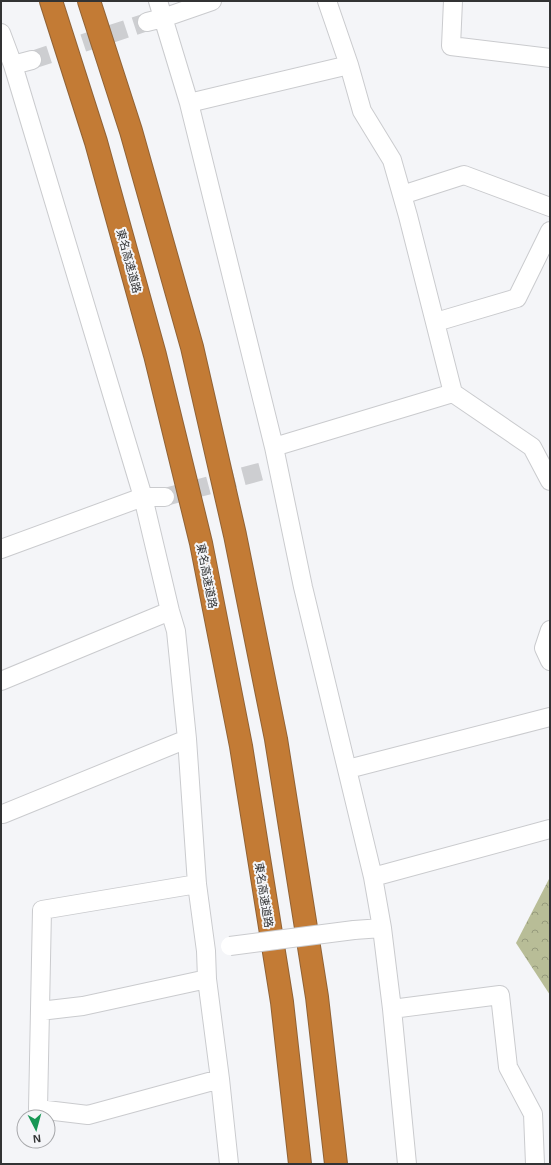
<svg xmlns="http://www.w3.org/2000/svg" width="551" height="1165" font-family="Helvetica,'Noto Sans JP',sans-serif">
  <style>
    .forest { fill: url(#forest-crowns) }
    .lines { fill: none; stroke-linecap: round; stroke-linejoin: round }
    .street-tunnel { stroke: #cdced1; stroke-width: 18; stroke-dasharray: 18 9; stroke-linecap: butt }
    .street-casing { stroke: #cacbce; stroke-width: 20 }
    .highway-casing { stroke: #906235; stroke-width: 24 }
    .street { stroke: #fff; stroke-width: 18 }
    .highway { stroke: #c37b35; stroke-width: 22 }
    .street-bridge-casing { stroke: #cacbce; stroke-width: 20; stroke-linecap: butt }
    .street-bridge { stroke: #fff; stroke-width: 18 }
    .labels { text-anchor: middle; stroke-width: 4; stroke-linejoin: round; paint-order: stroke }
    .street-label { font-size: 11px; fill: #323334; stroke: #f4f5f8 }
  </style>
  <defs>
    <pattern id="forest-crowns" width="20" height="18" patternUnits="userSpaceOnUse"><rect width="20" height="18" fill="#b8bd97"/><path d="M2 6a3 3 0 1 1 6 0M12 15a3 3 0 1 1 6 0" fill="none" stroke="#969a7c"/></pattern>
  </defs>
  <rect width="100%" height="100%" fill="#f4f5f8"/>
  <path class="forest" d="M550,877V995L516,943Z"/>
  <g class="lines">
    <path class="street-tunnel" d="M32,60L147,22
      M165,497L263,471"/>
    <g class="street-casing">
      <path id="street" d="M158,1L189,103L274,447L303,587L373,877L382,928L392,1009L407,1164
        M327,1L349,65L362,111L392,160L408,216L453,393L532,447L550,481
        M453,1L451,46L550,58
        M147,22L163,18L212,1
        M1,33L13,65L143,497L170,611L176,631L187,739L197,884L206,951L207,979L220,1079L229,1164
        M13,65L32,60
        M189,103L349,65
        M402,195L464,175L550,207
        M436,322L517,298L550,231
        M274,447L453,393
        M1,549L143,497H165
        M550,630L544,648L550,661
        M1,681L170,611
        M348,769L550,717
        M1,814H3L187,739
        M373,877L550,829
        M197,884L42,910L38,1109L88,1115L220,1079
        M354,930L382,928
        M392,1009L500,995L508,1067L533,1114L535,1164
        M40,1011L83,1006L207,979"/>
    </g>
    <g class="highway-casing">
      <path id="highway" d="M51,1L96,142L155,355L201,543L241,746L282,1002L300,1164
        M89,1L131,131L192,347L235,535L276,739L317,997L336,1164"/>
    </g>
    <use href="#street" class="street"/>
    <use href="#highway" class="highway"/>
    <g class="street-bridge-casing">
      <path id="street-bridge" d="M230,946L354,930"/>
    </g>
    <use href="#street-bridge" class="street-bridge"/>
  </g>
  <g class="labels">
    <g class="street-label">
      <text transform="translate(129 261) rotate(75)" y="4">東名高速道路</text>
      <text transform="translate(207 576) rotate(79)" y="4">東名高速道路</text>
      <text transform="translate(264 895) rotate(81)" y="4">東名高速道路</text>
    </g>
  </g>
  <rect width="551" height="1165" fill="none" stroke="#323334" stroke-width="4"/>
  <g transform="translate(36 1129) rotate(174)"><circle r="19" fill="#f4f5f8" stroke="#a6a7aa"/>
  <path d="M0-3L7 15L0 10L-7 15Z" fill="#189755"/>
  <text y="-6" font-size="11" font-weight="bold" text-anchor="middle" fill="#323334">N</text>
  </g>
</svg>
